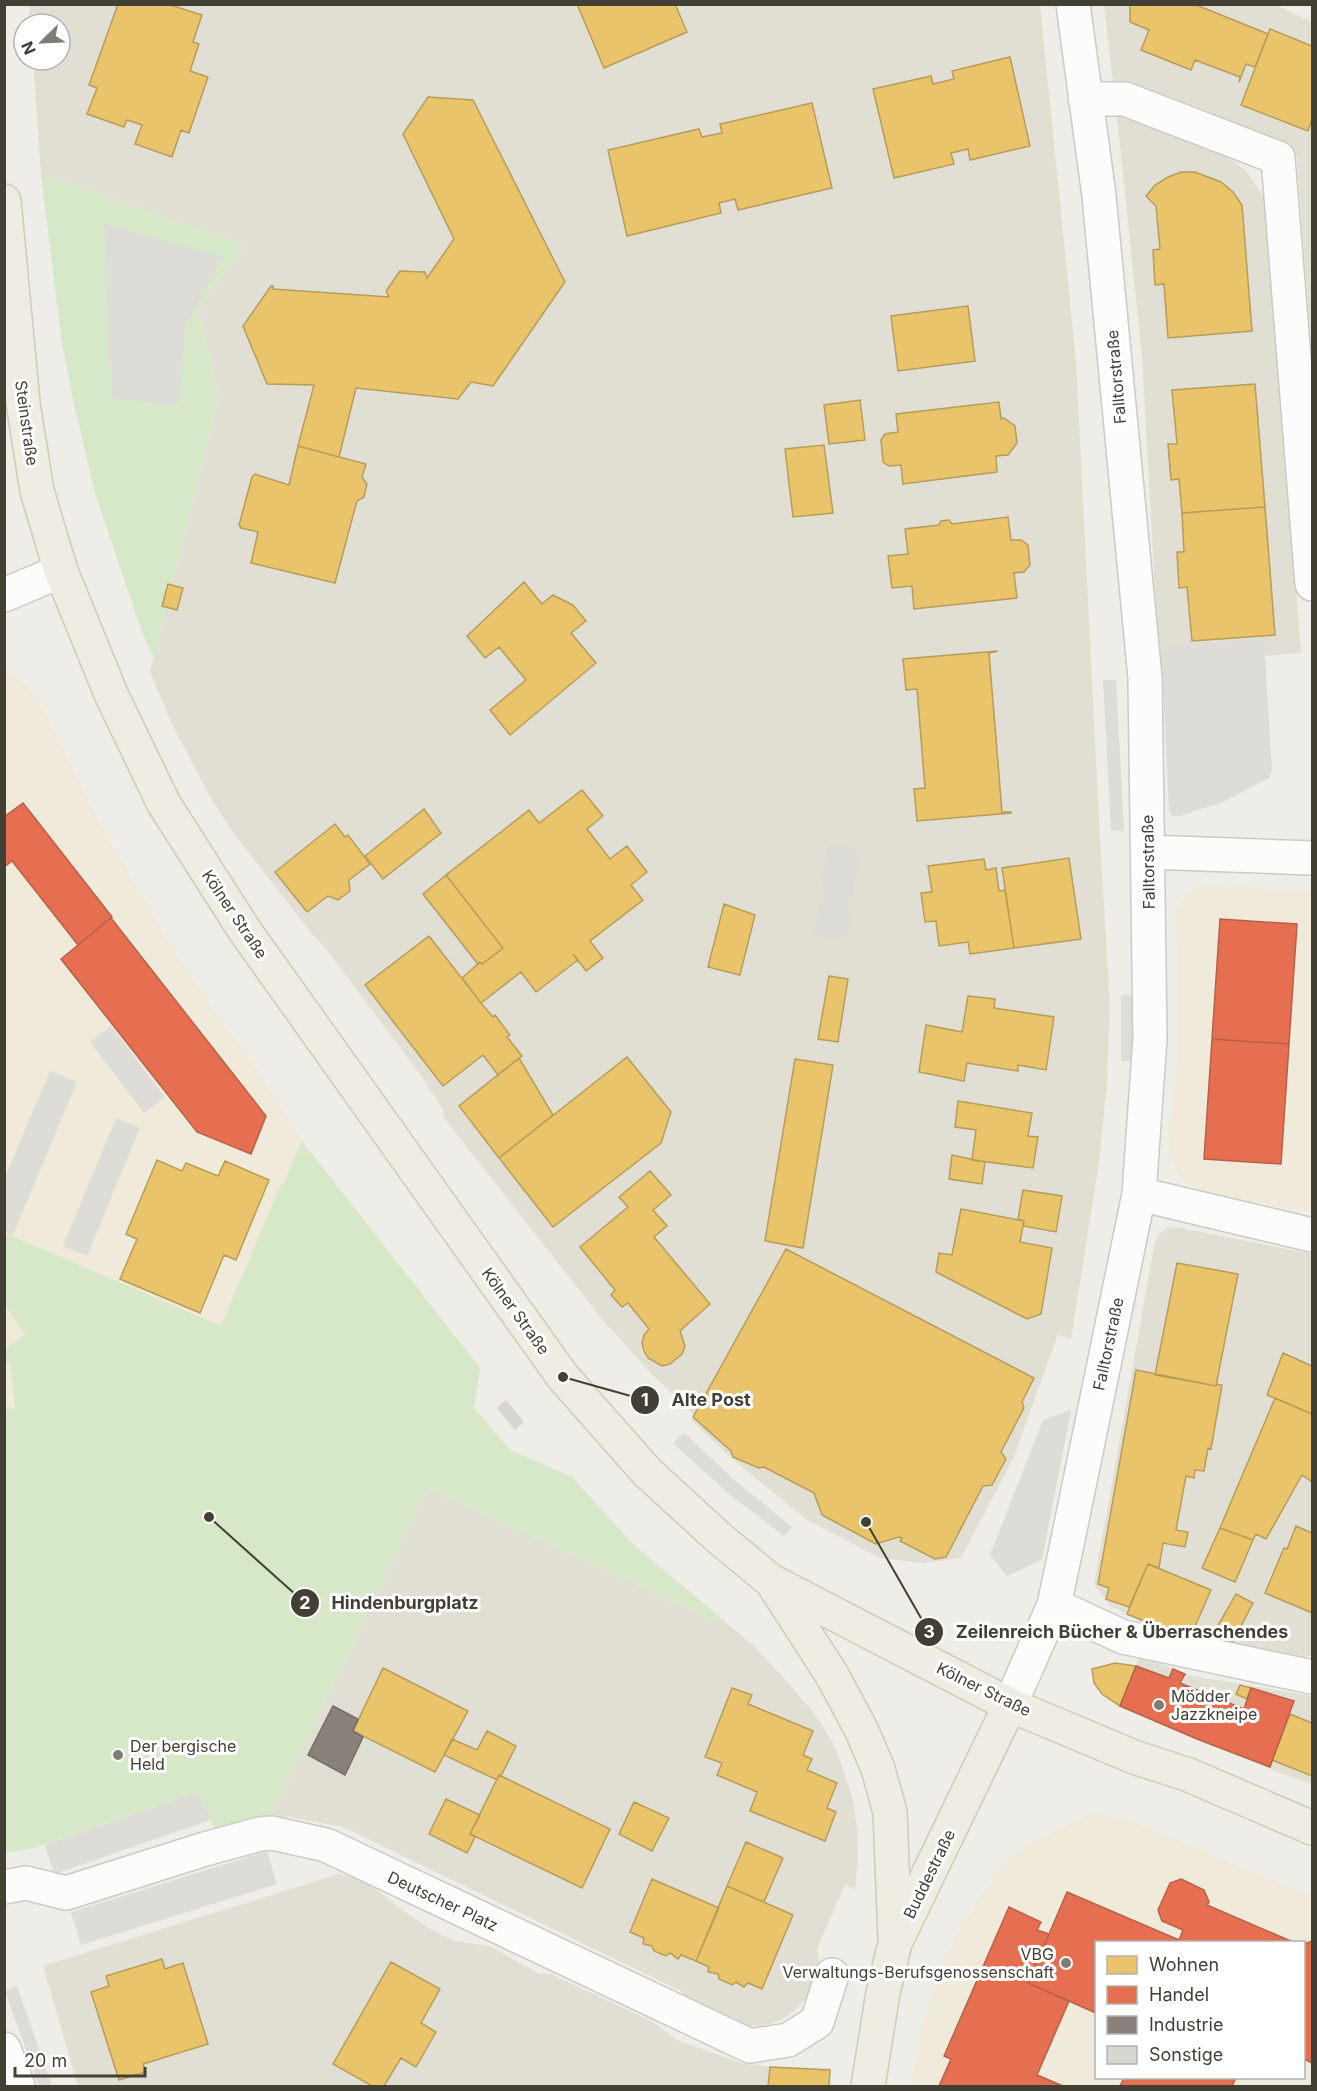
<svg xmlns="http://www.w3.org/2000/svg" width="1317" height="2091" font-family="Inter,sans-serif">
  <style>
    .residential { fill: #e1dfd4 }
    .commercial { fill: #f0eada; fill-rule: evenodd }
    .green { fill: #d7e8c8 }
    .parking { fill: #dddcd7 }
    .homes { fill: #e9c46a; stroke: #b79c5a; stroke-width: 1.5 }
    .shops { fill: #e76f51; stroke: #b66148; stroke-width: 1.5 }
    .industry { fill: #8a817c; stroke: #746d66; stroke-width: 1.5 }
    .building { fill: #d7d6d0; stroke: #d6d4cd; stroke-width: 1.5 }
    .lines { fill: none; stroke-linecap: round; stroke-linejoin: round }
    .minor-casing { stroke: #cbcac5; stroke-width: 36 }
    .major-casing { stroke: #cfcbb5; stroke-width: 36 }
    .minor { stroke: #fcfcfb; stroke-width: 33 }
    .major { stroke: #efede3; stroke-width: 33 }
    .poi-dot { fill: #7e7c73; stroke: #fff; stroke-width: 2 }
    .labels { text-anchor: middle; stroke-width: 6; stroke-linejoin: round; paint-order: stroke }
    .street-label { font-size: 16px; fill: #423f34; stroke: #fff }
    .poi-label { font-size: 16px; fill: #423f34; stroke: #fff; text-anchor: start }
    .leader { fill: none; stroke: #423f34; stroke-width: 2 }
    .callout-dot { fill: #423f34; stroke: #fff; stroke-width: 2 }
    .mark-label { font-size: 18px; text-anchor: middle; font-weight: bold; fill: #fff }
    .callout-label { font-size: 18px; text-anchor: middle; font-weight: bold; fill: #423f34; stroke: #fff; stroke-width: 6; stroke-linejoin: round; paint-order: stroke }
  </style>
  <rect width="100%" height="100%" fill="#eeede7"/>
  <path class="residential" d="M29,5H1040L1076,361L1100,838L1110,1006L1107,1082L1099,1163L1071,1339L1058,1334L1013,1459L961,1558L924,1563L880,1558L807,1520L731,1458L691,1420L694,1415L653,1375L606,1324L444,1118L442,1108L422,1077L329,953L312,934L232,831L210,797L171,722L150,672L219,397L198,309L244,245L41,174L33,60H60V24H30Z
    M1104,5H1276L1312,22V357L1297,157L1113,83Z
    M1116,107L1223,153L1246,171L1265,199L1301,653L1159,664L1142,356Z
    M1176,1227L1312,1254V1657L1307,1656L1303,1658L1190,1640L1110,1606L1094,1584L1155,1241L1160,1233L1167,1228Z
    M428,1488L720,1623L722,1619L756,1648L781,1675L810,1708L824,1728L837,1751L853,1800L857,1828L858,1854L855,1889L845,1885L817,1949L820,1967L813,1986L805,1999L795,2010L783,2019L769,2024L754,2026L738,2025L681,1997L683,1992L343,1827L289,1817H264L279,1796Z
    M1139,1656L1193,1676L1312,1696V1784L1269,1769L1107,1699L1094,1684L1091,1668L1116,1663L1136,1665Z
    M339,1874L366,1881L405,1912L430,1929L454,1941L489,1946L538,1973L551,1974L653,2022L679,2041L741,2063L770,2067L831,2068L830,2086H78L43,1966Z"/>
  <path class="commercial" d="M4,670L26,685L43,708L95,815L173,950L222,1022L251,1060L302,1141L283,1185L281,1184L221,1327L5,1233Z
    M1210,885L1312,892V1182L1310,1213L1198,1190L1184,1181L1171,1160L1169,1144L1177,1065V946L1175,916L1184,897L1197,888Z
    M4,1306L25,1334L5,1350Z
    M10,1362L15,1409L5,1410L4,1363Z
    M1093,1813L1136,1823L1312,1897V2086H912L923,2026L936,1982L958,1934L981,1895L1003,1866L1027,1845ZM1096,1942H1304V2078H1096Z"/>
  <path class="green" d="M41,174L244,245L198,309L219,397L154,658L142,632L95,493L74,404L61,337Z
    M302,1141L480,1368L474,1408L510,1450L572,1477L635,1546L722,1619L720,1623L428,1488L279,1796L264,1817L216,1831L198,1792L34,1848L5,1853L4,1410L15,1408L10,1362L5,1363L4,1350L25,1334L5,1306V1233L221,1326L281,1184L283,1185Z"/>
  <path class="parking" d="M104,224L223,257L186,325L178,406L112,398Z
    M1264,640L1272,771L1269,778L1221,803L1179,816H1172L1169,811L1161,647Z
    M1103,680H1116L1124,831H1111Z
    M827,844L860,849L847,940L814,935Z
    M1133,994V1061H1121V995Z
    M111,1026L165,1097L144,1113L90,1042Z
    M50,1071L77,1082L13,1235L5,1231V1177Z
    M116,1118L140,1128L87,1256L63,1246Z
    M1071,1410L1042,1560L1007,1576L990,1555L1043,1420Z
    M684,1433L738,1483L792,1527L784,1536L730,1495L673,1443Z
    M198,1792L211,1820L54,1874L45,1845Z
    M267,1851L277,1884L81,1945L71,1912Z
    M17,1986L52,2086H39L5,1991Z"/>
  <path class="homes" d="M118,4H167L202,15L193,42L199,44L190,71L208,77L189,133L181,130L172,157L135,144L142,125L127,120L124,127L87,114L97,88L89,85Z
    M577,4H675L687,32L604,68Z
    M1130,4H1194L1268,34L1255,67L1246,64L1239,82L1240,77L1195,60L1191,70L1141,50L1149,30L1130,22Z
    M1270,29L1312,46V119L1308,131L1241,105Z
    M1010,57L1030,146L970,160L968,149L951,153L954,164L894,178L873,89L931,76L933,84L954,79L952,71Z
    M428,97L473,100L565,282L493,386L471,382L458,399L356,388L339,457L298,446L314,385L267,384L243,326L271,286H273V289L389,297L386,291L400,271L425,272L427,278L454,239L403,134Z
    M812,103L832,188L738,210L735,199L719,203L721,213L627,236L608,150L699,129L702,137L722,133L720,124Z
    M1181,172H1195L1221,182L1233,192L1242,205L1252,331L1168,338L1164,284L1155,285L1153,250L1160,249L1156,206L1146,196L1155,185L1168,177Z
    M968,306L975,361L898,371L891,316Z
    M1255,384L1265,507L1182,513L1179,479L1171,480L1168,444H1177L1172,390Z
    M860,400L865,440L829,444L824,405Z
    M999,402L1001,419L1004,418L1015,426L1017,443L1008,455L996,456L997,472L903,484L901,465L889,466L883,462L881,440L885,434L898,432L896,414Z
    M824,445L833,513L793,517L785,449Z
    M298,446L366,464L362,477L367,484L364,497L357,501L335,583L251,563L258,532L241,528L239,525L252,477L255,474L289,485Z
    M1265,507L1275,635L1192,641L1187,587L1179,588L1177,552H1184L1182,513Z
    M1008,517L1011,540H1021L1028,545L1030,565L1024,572L1014,573L1017,598L914,609L912,586L892,588L888,556L908,554L905,529L939,525L941,521L949,520L952,524Z
    M524,582L542,604L553,595L573,605L586,621L571,633L596,663L510,735L490,710L526,680L499,647L485,658L467,636Z
    M168,584L183,588L177,610L162,606Z
    M998,651L989,653L1002,812H1011V813L917,821L914,789L925,788L917,689L906,690L903,659Z
    M582,790L603,816L587,829L610,859L627,846L647,872L631,885L643,900L590,941L603,958L586,971L573,954L578,960L536,992L521,972L481,1003L462,978L480,962L482,964L503,948L446,875L529,810L539,823Z
    M424,809L441,833L383,879L365,856Z
    M335,824L345,837L348,835L370,864L349,880L350,891L338,900L328,896L307,912L275,872Z
    M1069,858L1081,939L1014,948L1002,868Z
    M984,859L986,870L996,868L999,891L1005,890L1014,948L970,954L968,942L939,946L936,921L925,922L921,893L932,892L928,866Z
    M446,875L503,948L482,964L480,962L478,964L423,894Z
    M724,904L755,915L740,975L708,967Z
    M429,936L481,1003L493,1017L495,1015L510,1035L507,1037L522,1056L498,1075L483,1055L443,1086L365,985Z
    M829,976L848,979L838,1042L818,1039Z
    M968,996L995,999L994,1008L1054,1017L1046,1070L1018,1065V1071L967,1063L964,1081L919,1072L926,1025L962,1032Z
    M627,1057L671,1112L661,1143L553,1227L499,1158Z
    M519,1058L553,1115L499,1158L459,1106Z
    M795,1059L833,1065L803,1248L765,1241Z
    M958,1101L1032,1113L1028,1136L1038,1137L1033,1168L972,1160L976,1130L955,1127Z
    M952,1155L985,1162L982,1184L949,1179Z
    M157,1160L182,1171L186,1163L218,1176L225,1161L269,1180L236,1260L224,1255L200,1313L120,1279L137,1239L126,1234Z
    M650,1171L671,1195L653,1210L667,1226L654,1237L710,1304L680,1331L685,1346L682,1354L670,1364L662,1366L648,1358L644,1351L642,1343L644,1335L649,1329L628,1303L622,1307L611,1295L615,1290L580,1247L628,1207L619,1197Z
    M1023,1190L1062,1196L1056,1232L1023,1226L1024,1221L1018,1219Z
    M961,1209L1024,1221L1020,1242L1052,1248L1041,1314L1027,1319L936,1272L939,1253L952,1255Z
    M786,1249L1034,1378L1022,1402L1024,1408L1001,1452L1006,1459L992,1485L983,1486L946,1557L935,1559L900,1541L902,1538L899,1537L876,1544L822,1515L814,1493L764,1467L759,1468L733,1457L731,1451L693,1417Z
    M1177,1263L1238,1274L1216,1386L1155,1375Z
    M1283,1353L1312,1366V1414L1267,1395Z
    M1136,1370L1216,1386L1217,1384L1222,1385L1211,1449L1208,1448L1204,1471L1195,1470L1194,1478L1186,1476L1176,1530L1188,1532L1185,1547L1163,1543L1159,1568L1148,1564L1129,1607L1106,1599L1109,1588L1098,1584Z
    M1275,1398L1312,1414V1482L1302,1475L1266,1539L1256,1534L1253,1540L1220,1528Z
    M1296,1526L1312,1533V1610L1310,1612L1265,1593L1284,1548L1287,1549Z
    M1220,1528L1253,1540L1235,1582L1202,1568Z
    M1148,1564L1211,1590L1189,1640L1127,1614Z
    M1236,1594L1253,1603L1231,1645L1212,1636Z
    M1115,1663L1136,1666L1120,1706L1102,1694L1094,1683L1092,1669Z
    M383,1668L468,1711L435,1772L353,1731Z
    M1240,1685L1251,1688L1247,1699L1236,1694Z
    M732,1688L752,1695L748,1704L813,1731L803,1755L812,1759L807,1770L837,1783L827,1808L836,1812L825,1841L750,1811L757,1792L717,1775L722,1763L705,1757Z
    M1290,1714L1312,1723V1776L1272,1760Z
    M487,1731L516,1746L501,1776L499,1775L497,1780L444,1755L452,1739L477,1750Z
    M499,1775L610,1829L582,1888L470,1834Z
    M446,1799L480,1815L470,1834L475,1837L467,1853L429,1834Z
    M634,1802L669,1818L652,1851L619,1834Z
    M746,1842L783,1858L764,1902L727,1886Z
    M652,1879L719,1908L696,1961L681,1955L678,1959L670,1953L666,1956L654,1951L652,1946L643,1944L644,1938L630,1932Z
    M727,1886L793,1915L762,1989L748,1983L744,1987L736,1982L732,1985L719,1979L718,1974L708,1972L709,1967L696,1961Z
    M162,1959L165,1969L183,1963L208,2044L143,2064L146,2072L119,2080L91,1992L109,1986L106,1976Z
    M391,1962L440,1989L421,2023L436,2032L416,2067L401,2058L384,2086H372L333,2064Z
    M770,2067L830,2070L829,2086H768Z"/>
  <path class="shops" d="M23,803L112,917L78,945L12,861L4,867V817Z
    M111,918L266,1116L251,1154L197,1132L61,959Z
    M1220,919L1297,924L1289,1044L1212,1039Z
    M1212,1039L1289,1044L1281,1164L1204,1159Z
    M1136,1666L1169,1678L1173,1669L1185,1674L1180,1683L1244,1709L1251,1688L1294,1701L1270,1767L1197,1739L1120,1706Z
    M1181,1879L1204,1890L1209,1902L1207,1905L1293,1942H1096V2013L1028,1983L1067,1892L1179,1940L1183,1930L1162,1921L1158,1910L1170,1883Z
    M1009,1907L1041,1922L1037,1930L1049,1934L1028,1983L1069,2001L1037,2075L1063,2086H939L951,2059L944,2056Z
    M1312,1941V2063L1304,2059V1944Z
    M1124,2078H1236L1232,2086H1120Z"/>
  <path class="industry" d="M333,1706L358,1719L353,1731L363,1737L345,1775L308,1755Z"/>
  <path class="building" d="M506,1401L523,1422L515,1429L498,1408Z"/>
  <g class="lines">
    <g class="minor-casing">
      <path id="minor" d="M1085,99H1125L1278,158L1312,584
        M4,595L61,571
        M1149,852L1312,858
        M1139,1194L1312,1235
        M1054,1605L1123,1637L1312,1677
        M1010,1705L1054,1605L1066,1549L1139,1194L1150,1038L1145,678L1099,196L1073,4
        M4,1887L26,1883L66,1893L205,1849L260,1834L272,1833L326,1845L750,2046L788,2040L817,2022L832,1975
        M4,2049L18,2086"/>
    </g>
    <g class="major-casing">
      <path id="major" d="M4,201L23,403L37,491L61,571L111,694L164,804L245,931L563,1377L647,1472L719,1538L771,1581L1010,1705L1134,1757L1189,1775L1312,1828
        M772,1582L832,1675L862,1731L878,1769L890,1812L895,1938
        M868,2086L883,1993L895,1943L1010,1705"/>
    </g>
    <use href="#minor" class="minor"/>
    <use href="#major" class="major"/>
  </g>
  <g class="poi-dot">
    <circle cx="1159" cy="1705" r="6"/>
    <circle cx="118" cy="1755" r="6"/>
    <circle cx="1066" cy="1963" r="6"/>
  </g>
  <g class="labels">
    <g class="street-label">
      <text transform="translate(1116 377) rotate(-95)" y="6">Falltorstraße</text>
      <text transform="translate(27 423) rotate(82)" y="6">Steinstraße</text>
      <text transform="translate(1148 862) rotate(-91)" y="6">Falltorstraße</text>
      <text transform="translate(235 914) rotate(56)" y="6">Kölner Straße</text>
      <text transform="translate(516 1311) rotate(54)" y="6">Kölner Straße</text>
      <text transform="translate(1108 1344) rotate(-78)" y="6">Falltorstraße</text>
      <text transform="translate(984 1689) rotate(26)" y="6">Kölner Straße</text>
      <text transform="translate(929 1874) rotate(-64)" y="6">Buddestraße</text>
      <text transform="translate(443 1901) rotate(25)" y="6">Deutscher Platz</text>
    </g>
    <g class="poi-label">
      <text x="1171" y="1702">Mödder<tspan x="1171" dy="18">Jazzkneipe</tspan></text>
      <text x="130" y="1752">Der bergische<tspan x="130" dy="18">Held</tspan></text>
      <text x="1054" y="1960" text-anchor="end">VBG<tspan x="1054" dy="18">Verwaltungs-Berufsgenossenschaft</tspan></text>
    </g>
  </g>
  <path class="leader" d="M563 1377L645 1400M209 1517L305 1603M866 1522L929 1632"/>
  <g class="callout-dot">
    <circle cx="563" cy="1377" r="6"/>
    <circle cx="209" cy="1517" r="6"/>
    <circle cx="866" cy="1522" r="6"/>
    <circle cx="645" cy="1400" r="15"/>
    <circle cx="305" cy="1603" r="15"/>
    <circle cx="929" cy="1632" r="15"/>
  </g>
  <g class="mark-label">
    <text x="645" y="1406">1</text>
    <text x="305" y="1609">2</text>
    <text x="929" y="1638">3</text>
  </g>
  <g class="callout-label">
    <text x="711" y="1406">Alte Post</text>
    <text x="405" y="1609">Hindenburgplatz</text>
    <text x="1122" y="1638">Zeilenreich Bücher &amp; Überraschendes</text>
  </g>
  <rect width="1317" height="2091" fill="none" stroke="#423f34" stroke-width="12"/>
  <rect x="1095" y="1941" width="210" height="138" fill="#ffffff" stroke="#b3b2ae" stroke-width="1.5"/>
  <rect x="1107" y="1956" width="30" height="18" fill="#e9c46a" stroke="#b3b2ae" stroke-width="1.5"/>
  <text x="1149" y="1971" font-size="18" fill="#423f34">Wohnen</text>
  <rect x="1107" y="1986" width="30" height="18" fill="#e76f51" stroke="#b3b2ae" stroke-width="1.5"/>
  <text x="1149" y="2001" font-size="18" fill="#423f34">Handel</text>
  <rect x="1107" y="2016" width="30" height="18" fill="#8a817c" stroke="#b3b2ae" stroke-width="1.5"/>
  <text x="1149" y="2031" font-size="18" fill="#423f34">Industrie</text>
  <rect x="1107" y="2046" width="30" height="18" fill="#d7d6d0" stroke="#b3b2ae" stroke-width="1.5"/>
  <text x="1149" y="2061" font-size="18" fill="#423f34">Sonstige</text>
  <g transform="translate(42 42) rotate(246)"><circle r="28" fill="#ffffff" stroke="#b3b2ae" stroke-width="1.5"/>
  <path d="M0-4.5L10 22L0 15L-10 22Z" fill="#7e7c73"/>
  <text y="-9" font-size="16" font-weight="bold" text-anchor="middle" fill="#423f34">N</text>
  </g>
  <path d="M15 2067v9h130v-9" fill="none" stroke="#423f34" stroke-width="3"/>
  <text x="24" y="2067" font-size="18" fill="#423f34" stroke="#ffffff" stroke-width="4.5" paint-order="stroke">20 m</text>
</svg>
